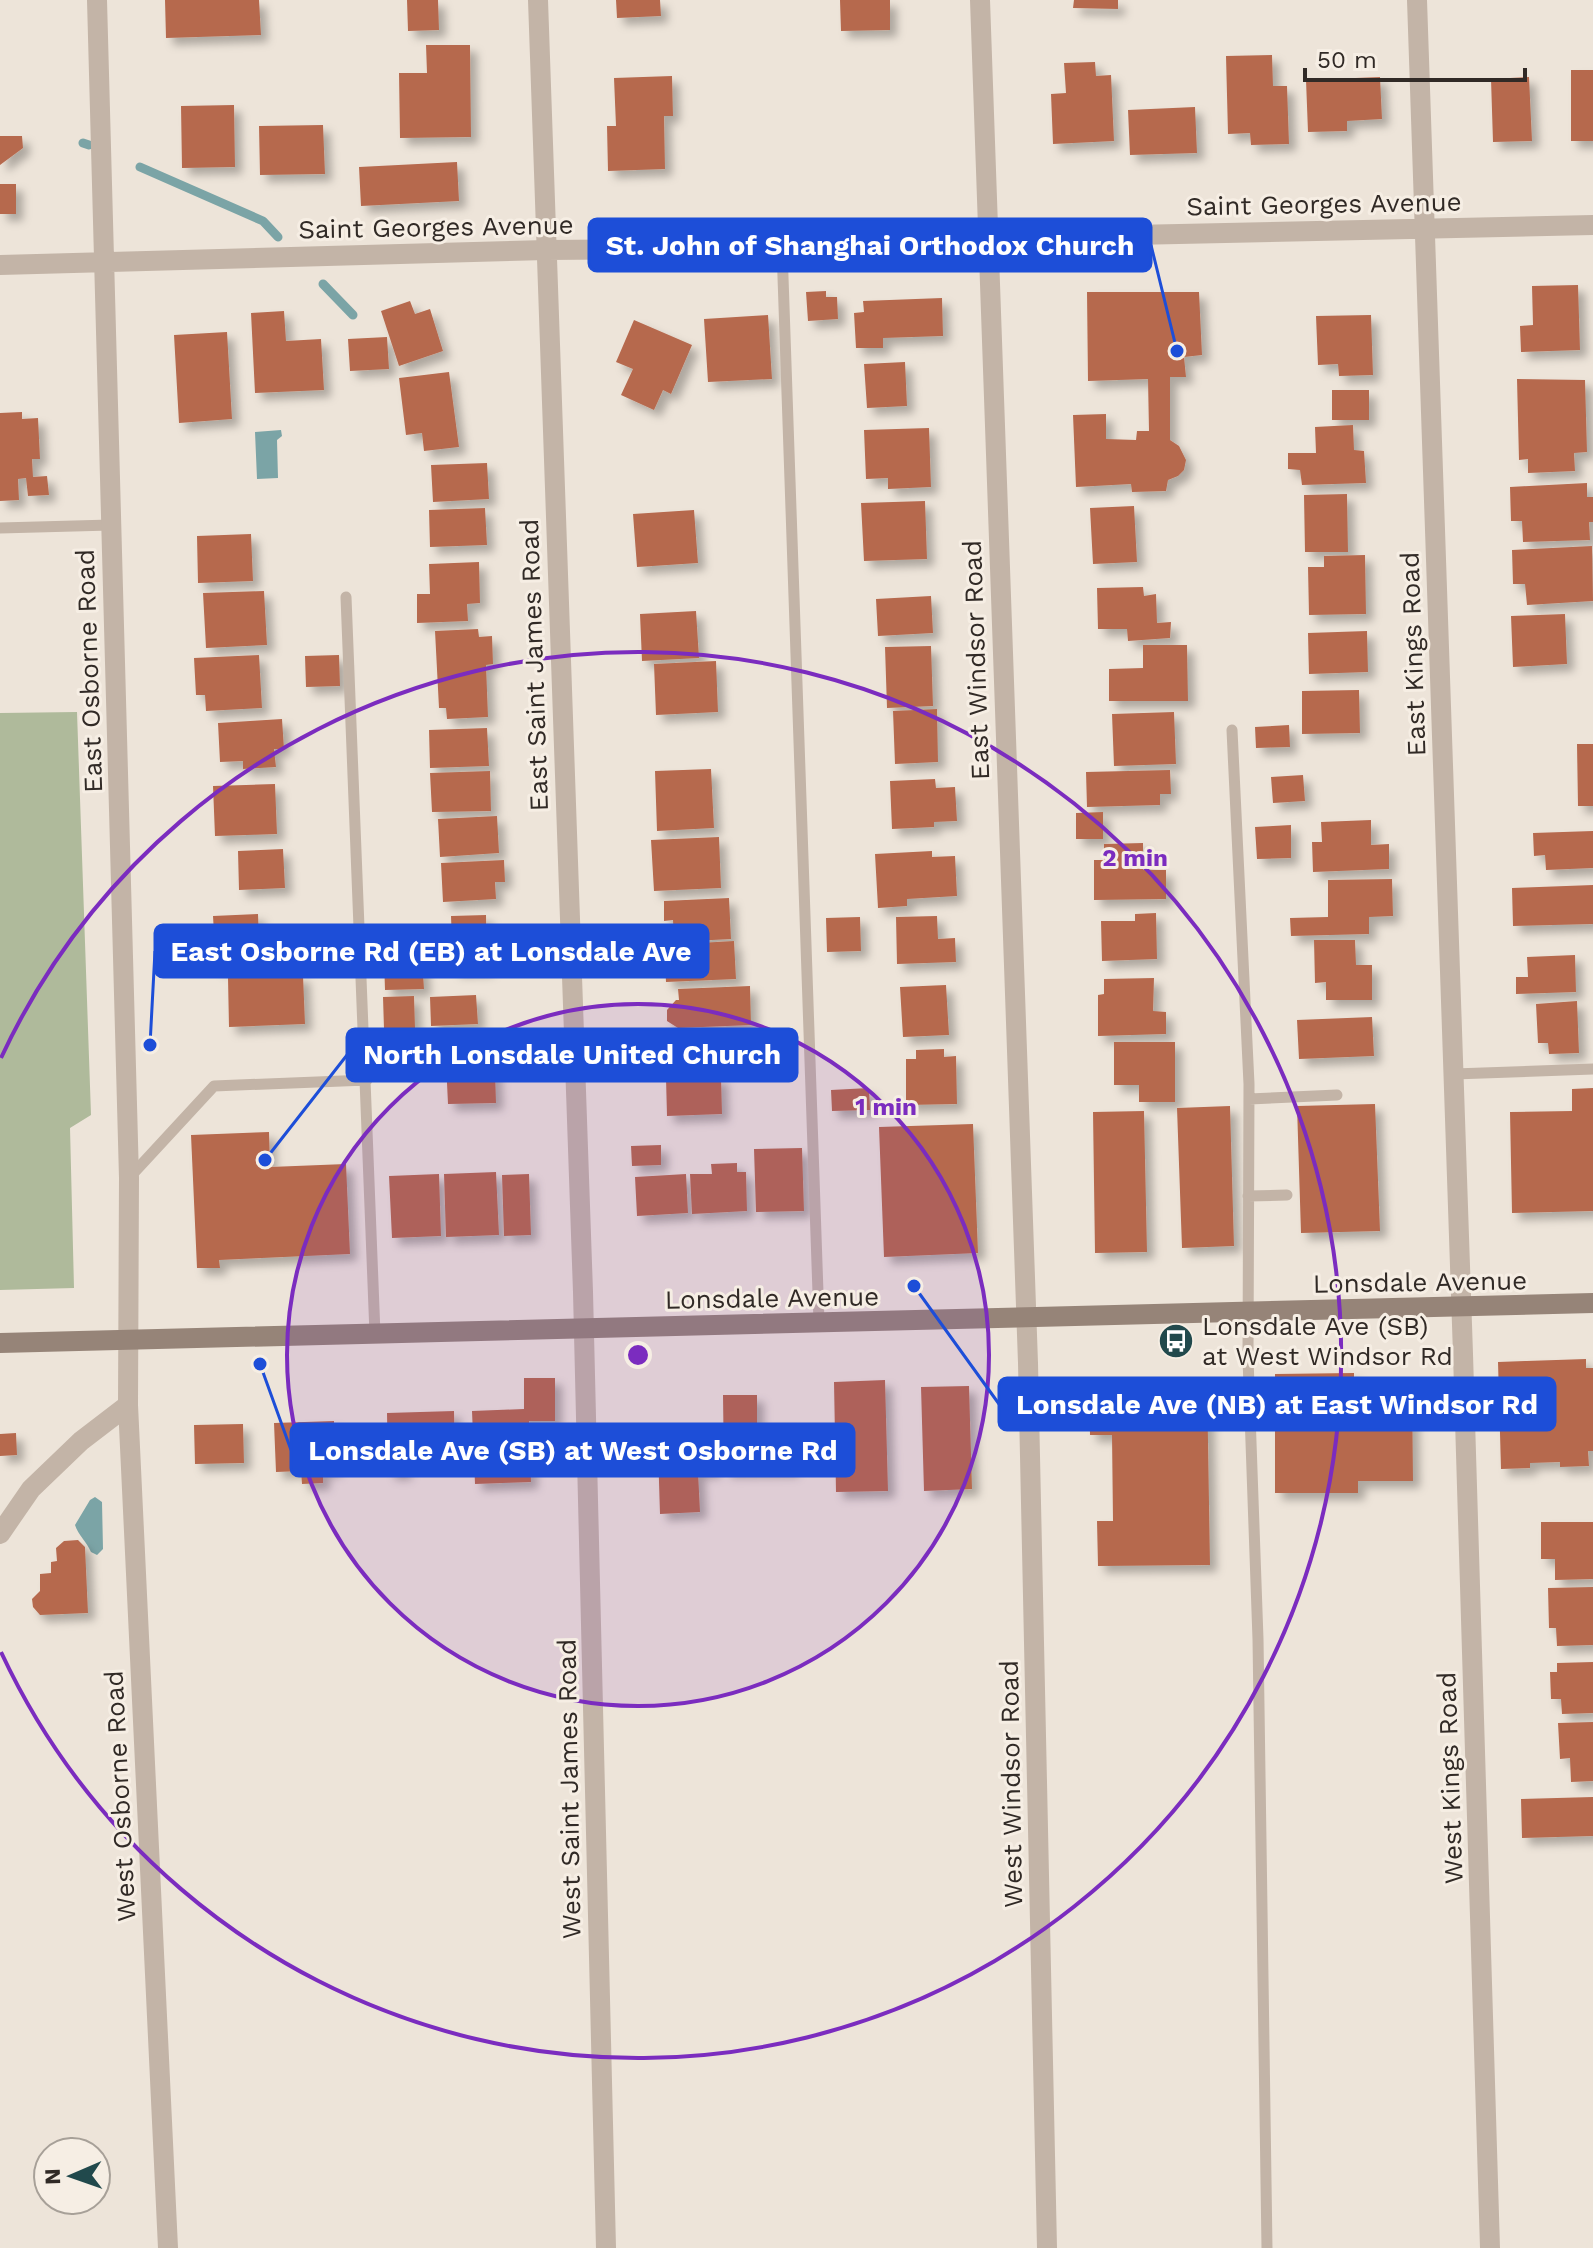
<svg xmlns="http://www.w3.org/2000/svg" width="1593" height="2248" font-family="'Work Sans',sans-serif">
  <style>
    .green { fill: #afba9b }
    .water { fill: #7ba4a6 }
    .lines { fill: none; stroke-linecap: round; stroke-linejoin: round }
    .stream { stroke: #7ba4a6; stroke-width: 9 }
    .building { fill: #b6694e; filter: url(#shadow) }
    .lane { stroke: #c3b4a7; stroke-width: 11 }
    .street { stroke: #c3b4a7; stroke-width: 20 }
    .secondary { stroke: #968478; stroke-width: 20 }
    .ring { fill: none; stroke: #7b2cbf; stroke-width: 4 }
    .labels { text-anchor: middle; stroke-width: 6; stroke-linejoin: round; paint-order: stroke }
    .street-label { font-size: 26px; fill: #312a26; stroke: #f6eee4 }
    .poi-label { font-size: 26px; fill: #312a26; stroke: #f6eee4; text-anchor: start }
    .centre { fill: #7b2cbf; stroke: #f6eee4; stroke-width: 4 }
    .ring-label { font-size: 24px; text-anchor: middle; font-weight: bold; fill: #7b2cbf; stroke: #f6eee4; stroke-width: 6; stroke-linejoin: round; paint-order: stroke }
    .leader { fill: none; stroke: #1d4ed8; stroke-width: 3 }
    .callout-dot { fill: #1d4ed8; stroke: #f6eee4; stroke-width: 3 }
    .callout { fill: #1d4ed8; stroke: #1d4ed8; stroke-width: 3 }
    .callout-label { font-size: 28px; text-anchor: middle; font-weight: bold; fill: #fff }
  </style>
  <defs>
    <filter id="shadow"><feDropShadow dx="7" dy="7" stdDeviation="4" flood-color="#0004"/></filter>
  </defs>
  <rect width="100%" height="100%" fill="#ede4d9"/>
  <path class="green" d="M77,712L91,1115L70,1128L74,1288L0,1290V713Z"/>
  <path class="water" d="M281,430L282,436L277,440L278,478L257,479L255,432Z
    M95,1497L102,1502L103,1549L97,1555L91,1552C87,1542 78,1535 75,1525L90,1500Z"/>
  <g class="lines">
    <path class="stream" d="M83,143L89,145
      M140,167L263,221L278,237
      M323,284L353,315"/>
  </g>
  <path class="building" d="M165,0H259L261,35L166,38Z
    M407,0H438L439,30L408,31Z
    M616,0H660L661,16L617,18Z
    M840,0H890V30L841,31Z
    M1074,0H1118V9L1073,8Z
    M426,45H470L471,137L400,138L399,73H427Z
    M1272,55L1273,86H1287L1289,144L1251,145L1250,133L1228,134L1226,56Z
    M1095,62L1096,76L1111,75L1114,141L1053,144L1051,94L1066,93L1064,63Z
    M1571,70H1593V141H1571Z
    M672,76L673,116H664L665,169L608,171L607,126H616L614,78Z
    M1380,77L1382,119L1347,121V131L1308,132L1306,80Z
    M1529,77L1532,141L1493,142L1491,79Z
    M234,105L235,167L182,168L181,106Z
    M1195,107L1197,153L1130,155L1128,110Z
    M323,125L325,174L260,175L259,126Z
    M0,136H22L23,148L0,165Z
    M457,162L459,201L361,206L359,167Z
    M0,184H16V214H0Z
    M1578,285L1580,350L1521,352L1520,326L1533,325L1532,286Z
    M826,291V297H837L838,319L808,321L806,292Z
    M1087,292H1199L1202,355L1184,357L1186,377H1170V440L1179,446L1186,460L1184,470L1178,476L1168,480L1166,491L1132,492L1131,484L1076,487L1073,415L1106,414V439L1136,440L1137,431H1149L1148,379L1088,381Z
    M942,298L943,336L883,338V348H856L854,313L864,312L863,301Z
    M410,301L415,314L430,309L443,351L399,366L381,311Z
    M284,311L286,341L321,339L324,390L255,393L251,313Z
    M768,315L772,379L708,382L704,319Z
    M1371,315L1373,375L1339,376L1338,364L1318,365L1316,316Z
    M634,320L692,345L671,394L663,390L654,410L621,395L633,369L616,362Z
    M227,332L232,419L179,423L174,335Z
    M387,337L389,369L350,371L348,339Z
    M905,362L907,406L867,408L864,364Z
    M449,372L459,447L424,451L422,433L406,435L399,378Z
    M1517,379L1585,380L1587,452L1574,453L1575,471L1528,473V459L1519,460Z
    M1332,390H1369V420H1332Z
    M22,412V419L38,418L40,459H32L33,477L47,476L49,495L28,496L26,478L18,479L19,500L0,501V413Z
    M1353,425L1354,450L1364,451L1366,483L1302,485L1300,470L1288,469V453H1316L1315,427Z
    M929,428L931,487L888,489V478L866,479L864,430Z
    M487,463L489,499L433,502L431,465Z
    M1587,483V497H1593V522H1589L1590,540L1523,542L1522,521H1511L1510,487Z
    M1347,494L1348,552H1305L1304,495Z
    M925,501L927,559L864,561L861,503Z
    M1134,506L1137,562L1093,564L1090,508Z
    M485,508L487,545L430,547L429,510Z
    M694,510L698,563L637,567L633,514Z
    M251,534L253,581L198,583L197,536Z
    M1592,546L1593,601L1527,605L1525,584H1513L1512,550Z
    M1365,555L1366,614L1309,615L1308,567H1324V556Z
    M479,562L480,603L467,604L468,621L417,623V594H430L429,564Z
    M1143,587L1144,596L1156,594L1157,623L1171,622L1170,638L1128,641L1127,629H1098L1097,588Z
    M264,591L267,645L206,648L203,593Z
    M931,596L933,633L878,636L876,599Z
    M696,611L699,658L642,661L640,614Z
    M1565,614L1567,664L1513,667L1511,616Z
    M478,629L479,637L492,636L493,664L486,665L488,717L447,719L446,708H439L435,631Z
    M1367,631L1368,672L1309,674L1308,633Z
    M1143,645H1187L1188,701H1109V669L1143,668Z
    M931,646L933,706L887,708L885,647Z
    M259,655L262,708L206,711L205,695H196L194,658Z
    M339,655L340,686L306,687L305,656Z
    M716,661L718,712L656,715L654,664Z
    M1359,690L1360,733L1302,734V691Z
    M937,709L938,762L895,764L893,711Z
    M1174,712L1176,764L1114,766L1112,714Z
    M282,719L284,749H274L276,767L243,769V761L220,762L218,723Z
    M1289,725L1290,747L1256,748L1255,727Z
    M487,728L489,766L430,768L429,730Z
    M1577,744H1593V806H1578Z
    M711,769L714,828L657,831L655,771Z
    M1170,770L1171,794H1160V805L1087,807L1086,772Z
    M490,771L491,811L432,812L430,773Z
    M1303,775L1305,801L1273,803L1271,777Z
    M935,779L936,788L955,787L957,821L934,822V827L892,829L890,781Z
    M275,784L277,834L215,836L213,786Z
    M1103,812V839H1076V813Z
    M497,816L499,853L440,857L438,819Z
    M1371,820V845L1389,844V869L1313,872L1312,842H1322L1321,822Z
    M1291,825V858L1257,859L1255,827Z
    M1593,831V868L1546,870L1545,855L1534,856L1533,833Z
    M719,837L721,888L654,891L651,840Z
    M1143,843V870H1166V899L1094,900V860H1104V844Z
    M283,849L285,888L239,890L238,851Z
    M932,851V857L955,856L957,896L907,899V906L878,908L875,854Z
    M504,860L505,882H495L496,899L443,902L441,863Z
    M1392,879L1393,916L1369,917V934L1291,936L1290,918L1328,917V880Z
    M1593,885V924L1513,926L1512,888Z
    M729,898L731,939L674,942L673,920L664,921V901Z
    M1156,913L1157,959L1102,961L1101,921H1135V914Z
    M258,914L260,965L216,968L213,916Z
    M486,915L487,969L453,970L451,916Z
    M937,916L938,939L955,938L956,962L897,964L896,917Z
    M860,917L861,951L827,952L826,918Z
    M1314,940H1355L1356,965H1372V1000H1326V982L1315,983Z
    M734,941L736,979L666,982L664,945Z
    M1575,955L1576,992L1516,994V977H1528L1527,957Z
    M422,958L424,989L385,990L384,959Z
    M303,975L305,1024L229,1027L228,978Z
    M1154,978L1153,1011L1166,1012V1034L1098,1036V995L1104,994V979Z
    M946,985L949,1035L903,1037L900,987Z
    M750,986L751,1025L678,1028L667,1021V1010L676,1000H679L678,989Z
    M476,995L478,1024L431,1026L430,997Z
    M414,996L415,1028L384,1029L383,997Z
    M1577,1001L1579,1053L1549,1054L1548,1043H1538L1536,1004Z
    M1372,1017L1374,1056L1299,1059L1297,1020Z
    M494,1037L496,1103L448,1104L446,1062H453V1038Z
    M1114,1042H1175V1102H1139V1085H1114Z
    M944,1049V1057L956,1056L957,1104L906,1105V1059H916V1050Z
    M721,1076L722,1114L667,1116L666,1078Z
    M869,1088L870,1110L832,1111L831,1090Z
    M1593,1088V1211L1512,1213L1510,1112L1572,1111V1089Z
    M1375,1104L1380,1231L1301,1233L1297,1106Z
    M1230,1106L1234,1246L1182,1248L1177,1108Z
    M1144,1111L1147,1252L1095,1253L1093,1112Z
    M973,1124L978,1253L884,1257L879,1127Z
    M269,1132L270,1167L346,1164L350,1254L219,1260L220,1268H197L191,1135Z
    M661,1145V1165L632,1166L631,1146Z
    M802,1148L804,1211L756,1212L754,1149Z
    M737,1163V1172H746L747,1211L692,1214L690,1174H712L711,1164Z
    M496,1172L499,1235L446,1237L444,1174Z
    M439,1174L441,1236L392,1238L389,1176Z
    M529,1174L531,1235L504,1236L502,1175Z
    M686,1174L688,1213L637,1216L635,1177Z
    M1586,1359V1368H1593V1451H1588L1589,1466L1560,1467V1462L1530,1463V1468L1501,1469L1498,1362Z
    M1354,1373V1380H1412L1413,1481H1358V1493H1275V1374Z
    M524,1378H555V1421H529L531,1482L475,1484L472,1411L524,1409Z
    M885,1380L888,1491L836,1492L834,1382Z
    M1207,1380L1210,1565L1098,1566L1097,1521H1113L1112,1435H1090L1089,1382Z
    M969,1386L972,1489L924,1491L921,1387Z
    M723,1395H757V1424L792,1423V1470L724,1471Z
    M454,1411L455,1458L404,1459L405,1473H388L387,1413Z
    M334,1421L335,1470H323V1483L302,1484L301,1471L276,1472L274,1423Z
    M243,1424L244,1463L195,1464L194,1425Z
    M16,1433L17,1455L0,1456V1434Z
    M713,1448L714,1471L698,1472L700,1512L660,1514L658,1450Z
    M1541,1522H1593V1579L1555,1580V1559H1541Z
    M78,1540L85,1547L88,1613L40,1615L33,1607L32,1599L40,1591V1574L51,1573V1562L57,1561L56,1548L64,1541Z
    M1593,1587V1645L1557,1646L1556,1628H1549L1548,1588Z
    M1593,1662V1713L1562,1714L1561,1699H1551L1550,1672H1557V1663Z
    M1593,1722V1781L1571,1782L1570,1758L1560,1759L1558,1723Z
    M1593,1797V1836L1522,1838L1521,1799Z"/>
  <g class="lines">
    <path class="lane" d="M782,248L819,1322
      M0,528L111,525
      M346,597L375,1334
      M1232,730L1249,1084L1248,1358L1258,1639L1267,2248
      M1454,1074L1593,1069
      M1249,1099L1337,1095
      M129,1178L214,1086L367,1080
      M1248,1196L1287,1195"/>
    <path class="street" d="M97,0L129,1178L128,1405L168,2248
      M538,0L583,1292L606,2248
      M980,0L1028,1363L1047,2248
      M1417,0L1463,1354L1490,2248
      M0,265L546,250L782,248L987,238L1593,225
      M0,1534L31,1489L81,1441L128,1405"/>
    <path class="secondary" d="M0,1343L1593,1303"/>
  </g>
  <circle cx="638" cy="1355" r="351" fill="#7b2cbf" fill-opacity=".12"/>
  <g class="ring">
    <circle cx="638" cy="1355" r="351"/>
    <path d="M1 1058A703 703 0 1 1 1 1652"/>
  </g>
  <defs>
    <g id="bus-disc" transform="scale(1.8)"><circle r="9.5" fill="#21494c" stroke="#f6eee4"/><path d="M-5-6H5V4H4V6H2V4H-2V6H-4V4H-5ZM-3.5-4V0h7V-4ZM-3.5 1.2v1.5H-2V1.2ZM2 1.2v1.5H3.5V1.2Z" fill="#fff"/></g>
  </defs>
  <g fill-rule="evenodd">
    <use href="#bus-disc" x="1176" y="1341"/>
  </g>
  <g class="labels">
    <g class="street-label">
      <text transform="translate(1324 204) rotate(-1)" y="9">Saint Georges Avenue</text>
      <text transform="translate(436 227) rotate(-1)" y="9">Saint Georges Avenue</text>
      <text transform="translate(1413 654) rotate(-92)" y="9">East Kings Road</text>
      <text transform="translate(976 660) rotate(-92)" y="9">East Windsor Road</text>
      <text transform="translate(534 665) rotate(-92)" y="9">East Saint James Road</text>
      <text transform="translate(89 671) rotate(-92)" y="9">East Osborne Road</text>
      <text transform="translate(1420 1282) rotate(-1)" y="9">Lonsdale Avenue</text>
      <text transform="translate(772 1298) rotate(-1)" y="9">Lonsdale Avenue</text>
      <text transform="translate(1450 1778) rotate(-92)" y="9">West Kings Road</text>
      <text transform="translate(1011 1784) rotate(-91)" y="9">West Windsor Road</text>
      <text transform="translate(569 1789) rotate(-91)" y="9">West Saint James Road</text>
      <text transform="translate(120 1796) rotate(-93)" y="9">West Osborne Road</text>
    </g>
    <g class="poi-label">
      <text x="1202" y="1335">Lonsdale Ave (SB)<tspan x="1202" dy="30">at West Windsor Rd</tspan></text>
    </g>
  </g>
  <circle cx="638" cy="1355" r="12" class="centre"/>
  <g class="ring-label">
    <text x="1135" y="866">2 min</text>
    <text x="886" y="1115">1 min</text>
  </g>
  <path class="leader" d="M1177 351L1151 245M150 1045L155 951M265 1160L347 1055M914 1286L999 1404M260 1364L291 1450"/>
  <g class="callout-dot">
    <circle cx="1177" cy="351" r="8"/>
    <circle cx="150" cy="1045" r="8"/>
    <circle cx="265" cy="1160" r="8"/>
    <circle cx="914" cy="1286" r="8"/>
    <circle cx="260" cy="1364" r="8"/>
  </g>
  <g class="callout">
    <rect x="589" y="219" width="562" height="52" rx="8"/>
    <rect x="155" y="925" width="553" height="52" rx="8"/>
    <rect x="347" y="1029" width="450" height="52" rx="8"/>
    <rect x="999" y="1378" width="556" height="52" rx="8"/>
    <rect x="291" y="1424" width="563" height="52" rx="8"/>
  </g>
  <g class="callout-label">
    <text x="870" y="255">St. John of Shanghai Orthodox Church</text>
    <text x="431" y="961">East Osborne Rd (EB) at Lonsdale Ave</text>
    <text x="572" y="1064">North Lonsdale United Church</text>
    <text x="1277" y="1414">Lonsdale Ave (NB) at East Windsor Rd</text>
    <text x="573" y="1460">Lonsdale Ave (SB) at West Osborne Rd</text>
  </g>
  <g transform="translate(72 2176) rotate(268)"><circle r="38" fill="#f6eee4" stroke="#a7a098" stroke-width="2"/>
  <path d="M0-6L14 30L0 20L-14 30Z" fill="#21494c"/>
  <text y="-12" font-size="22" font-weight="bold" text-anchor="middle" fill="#312a26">N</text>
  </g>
  <path d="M1305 68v12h220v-12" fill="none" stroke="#312a26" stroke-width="4"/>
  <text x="1317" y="68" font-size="24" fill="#312a26" stroke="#f6eee4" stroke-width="6" paint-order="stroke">50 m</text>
</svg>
